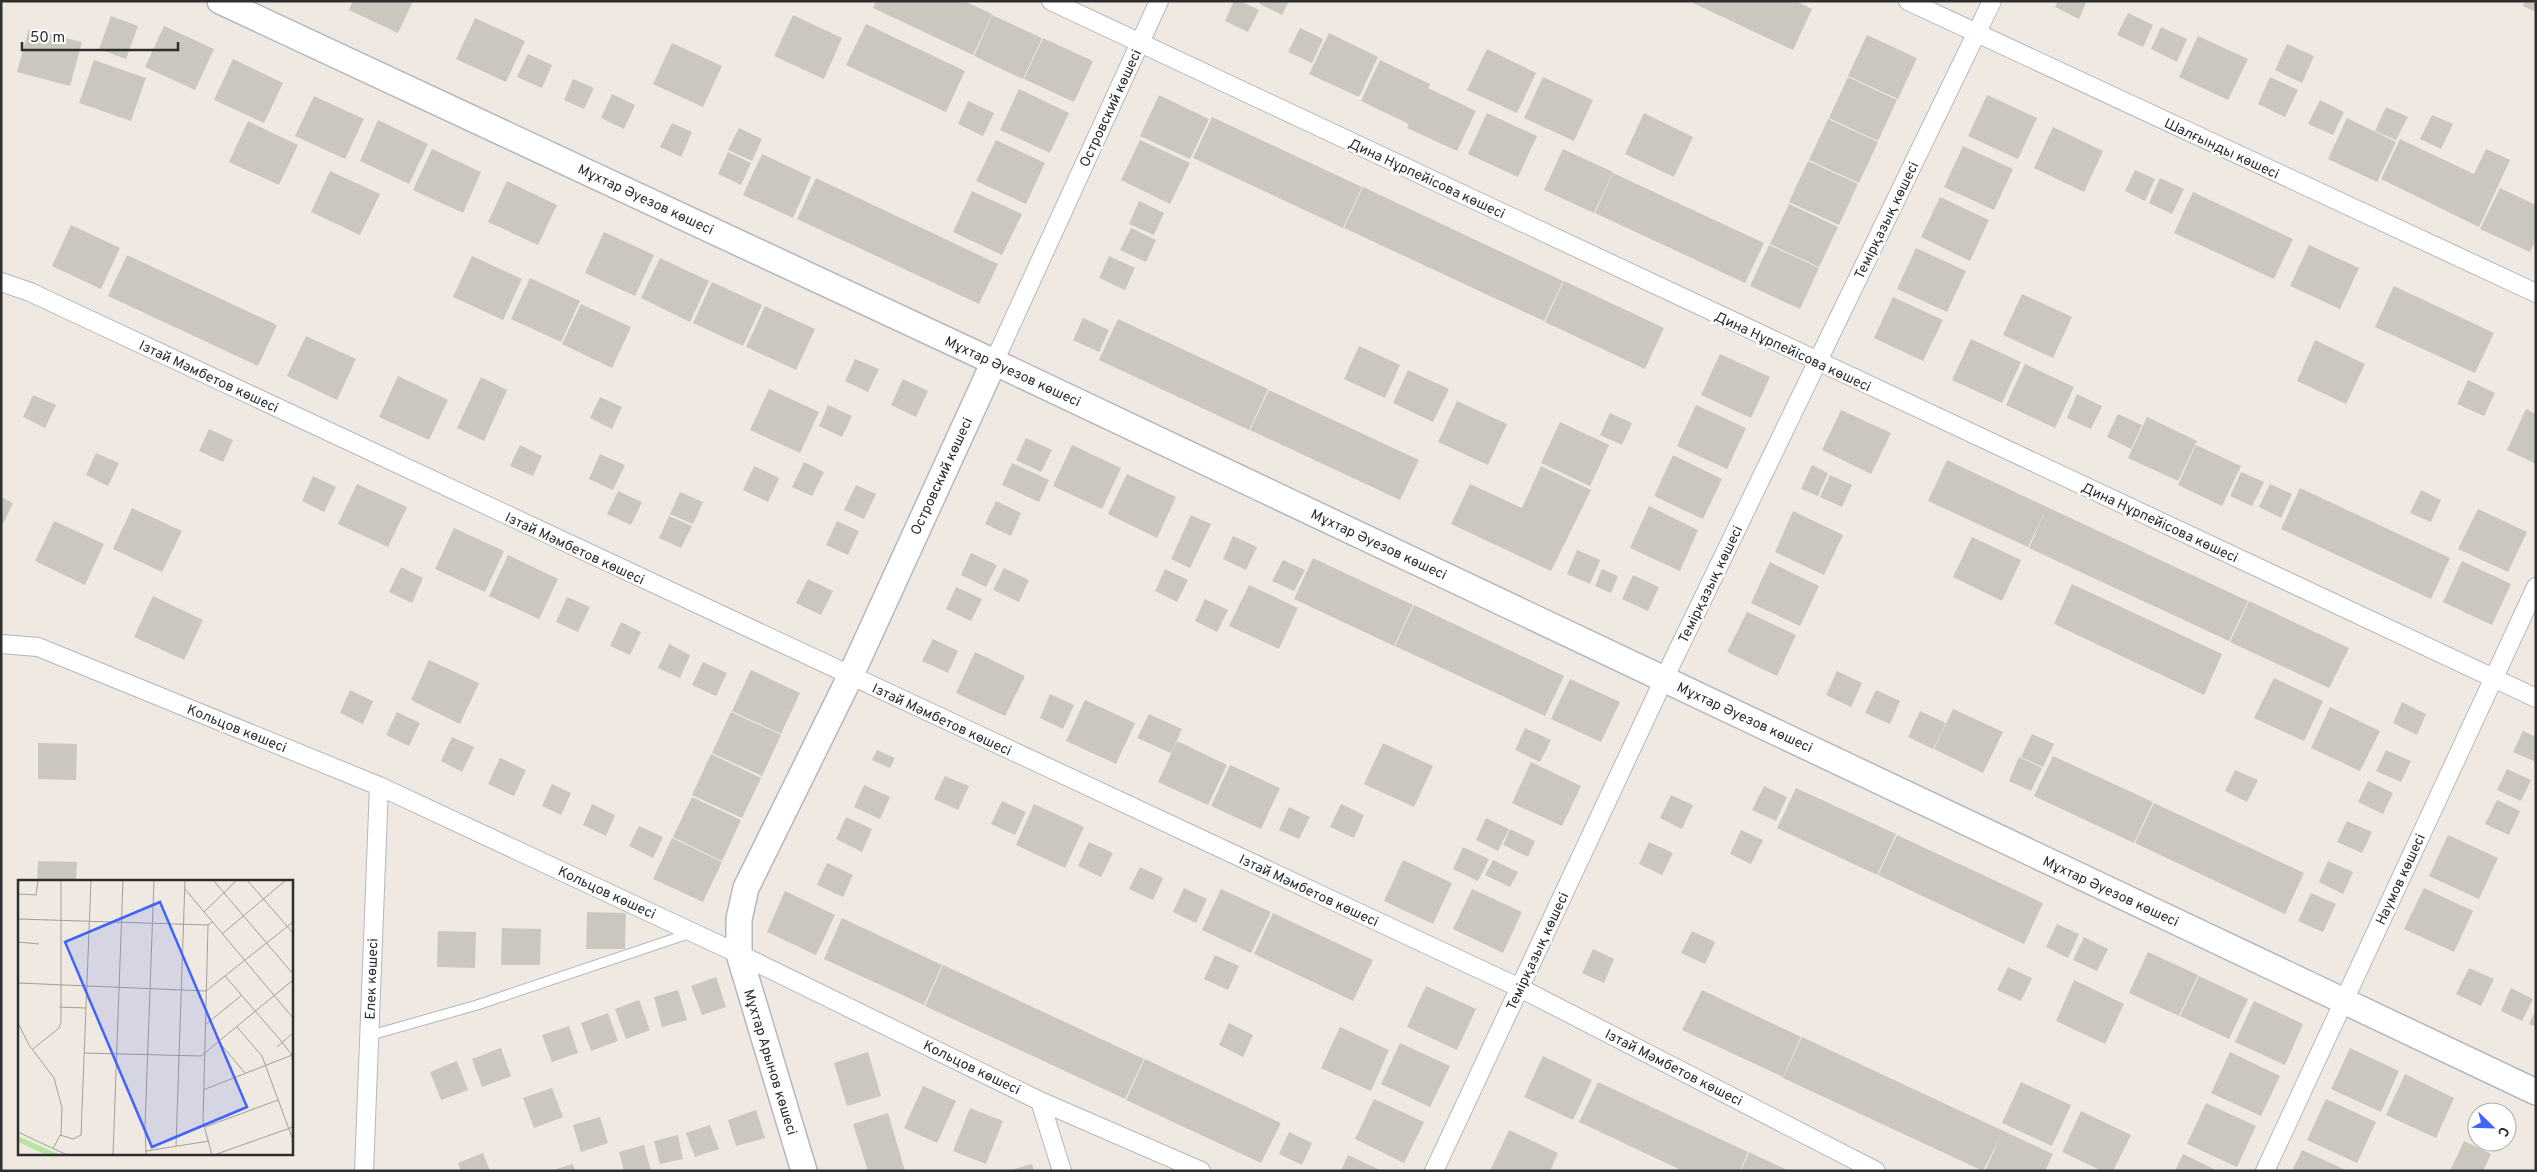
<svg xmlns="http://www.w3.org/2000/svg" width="2537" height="1172" font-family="Overpass,sans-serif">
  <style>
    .building { fill: #cbc7bf }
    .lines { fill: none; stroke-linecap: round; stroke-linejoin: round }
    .lane-casing { stroke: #b4b7c1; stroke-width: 11 }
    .street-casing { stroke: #b4b7c1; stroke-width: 20 }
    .secondary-casing { stroke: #b4b7c1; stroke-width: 28 }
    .lane { stroke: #fff; stroke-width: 9 }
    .street { stroke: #fff; stroke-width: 18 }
    .secondary { stroke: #fff; stroke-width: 25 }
    .labels { text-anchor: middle; stroke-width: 5; stroke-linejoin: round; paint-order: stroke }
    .street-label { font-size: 14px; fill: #2e2e2e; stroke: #fff }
    .inset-road { fill: none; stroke: #a29e99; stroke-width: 1 }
    .view { fill: #4264fb; fill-opacity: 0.15; stroke: #4264fb; stroke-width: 2.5 }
    .inset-edge { fill: none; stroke: #2e2e2e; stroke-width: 2.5 }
  </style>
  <rect width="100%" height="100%" fill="#efe9e1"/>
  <path class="building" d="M353,1H413L398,33L349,10Z
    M876,1H964L992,14L973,55L873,8Z
    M1234,1H1240L1259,10L1248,32L1225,21Z
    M1261,1H1289L1282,15L1260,4Z
    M1694,1H1796L1812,9L1793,50L1693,3Z
    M2058,1H2087L2079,19L2055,7Z
    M2525,1H2536V12L2523,6Z
    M2128,13L2153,25L2143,47L2117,35Z
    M793,15L842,38L824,79L774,56Z
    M992,15L1042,38L1023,79L974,56Z
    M111,16L138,26L126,59L99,49Z
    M475,18L525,41L506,82L456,59Z
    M866,24L965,71L946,112L846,65Z
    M164,26L214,49L195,90L145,67Z
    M2161,27L2187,39L2177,62L2151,49Z
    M1300,28L1323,39L1312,63L1288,52Z
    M29,29L82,42L70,86L17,72Z
    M1329,33L1378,57L1359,97L1309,74Z
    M1867,35L1917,58L1898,99L1848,76Z
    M2198,36L2248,59L2228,100L2179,77Z
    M1043,38L1093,61L1074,102L1024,79Z
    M672,43L722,66L703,107L653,84Z
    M2287,44L2314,56L2302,83L2275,70Z
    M1487,49L1536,73L1517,113L1467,90Z
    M528,54L552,65L542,88L517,77Z
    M233,59L283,83L264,123L214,100Z
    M94,60L146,78L131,121L79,103Z
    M1380,60L1430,84L1428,88L1476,111L1457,151L1407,128L1409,124L1361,101Z
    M1543,77L1593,100L1574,141L1524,118Z
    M1848,77L1897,100L1878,141L1829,118Z
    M2270,77L2298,90L2285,117L2258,104Z
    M573,79L594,88L584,109L564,100Z
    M1019,89L1069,113L1050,153L1000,130Z
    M612,94L635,105L624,129L601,118Z
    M1159,95L1209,119L1190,159L1140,136Z
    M1987,95L2037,118L2018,159L1968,136Z
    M314,96L364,119L345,159L295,136Z
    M2320,100L2344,112L2333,135L2308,124Z
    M968,101L994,113L983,136L958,124Z
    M2386,107L2408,117L2396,140L2375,131Z
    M1487,113L1537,136L1518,177L1468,154Z
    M1644,113L1693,137L1674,177L1625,154Z
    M2432,115L2453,124L2441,149L2420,139Z
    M1212,117L1362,187L1343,228L1193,158Z
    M2347,118L2396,142L2377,182L2328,159Z
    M1828,119L1878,142L1859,183L1809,160Z
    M378,120L428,144L409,184L360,161Z
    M248,121L298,145L279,185L229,162Z
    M672,123L692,132L681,157L660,147Z
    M2053,127L2103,151L2084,192L2034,168Z
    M739,128L762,139L752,161L728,150Z
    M2400,139L2474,174L2486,149L2510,160L2479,227L2381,179Z
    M996,140L1045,163L1026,204L976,181Z
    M1140,140L1190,163L1170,204L1121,180Z
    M1963,146L2013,169L1994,210L1944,187Z
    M432,149L481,172L463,213L413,190Z
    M1563,149L1613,172L1594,213L1544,190Z
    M728,152L751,163L741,185L718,174Z
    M762,154L811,177L793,218L743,195Z
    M1808,161L1858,184L1839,225L1789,202Z
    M2135,170L2155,179L2145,201L2125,191Z
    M330,171L380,194L360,235L311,212Z
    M1613,173L1764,243L1745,283L1595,213Z
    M816,178L998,264L979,304L797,219Z
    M2160,178L2184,189L2172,214L2149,203Z
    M507,181L557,205L538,245L488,222Z
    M1363,187L1563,281L1544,321L1344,228Z
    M2500,188L2536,205V240L2530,252L2480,229Z
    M972,191L1022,214L1002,255L953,232Z
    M2193,192L2293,239L2274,279L2174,233Z
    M1940,197L1989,220L1970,261L1921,237Z
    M1139,201L1164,213L1154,235L1129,224Z
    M1789,204L1838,227L1819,267L1770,244Z
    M71,225L120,248L101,289L52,266Z
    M1131,228L1156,240L1146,262L1120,250Z
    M604,232L654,255L635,296L585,273Z
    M1769,245L1819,268L1800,309L1750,286Z
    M2309,245L2359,268L2340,309L2290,286Z
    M1916,248L1966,271L1947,312L1897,289Z
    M127,255L277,325L258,366L108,296Z
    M472,256L522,279L503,320L453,297Z
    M1109,256L1135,268L1125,290L1099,278Z
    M660,258L709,281L690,322L641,298Z
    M530,278L580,301L561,342L511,319Z
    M1564,281L1664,328L1645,369L1545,322Z
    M712,282L762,305L743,346L693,323Z
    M2394,286L2494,333L2475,373L2375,327Z
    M2022,294L2072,317L2053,358L2003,335Z
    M1893,297L1943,320L1923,361L1874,338Z
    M581,304L631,327L612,368L562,344Z
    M765,306L815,329L796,370L746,347Z
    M1083,318L1109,330L1099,352L1073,340Z
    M1118,319L1268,389L1249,430L1099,360Z
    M306,336L356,359L337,400L287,376Z
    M1971,339L2021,362L2002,403L1952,380Z
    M2315,340L2365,364L2346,404L2297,381Z
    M1359,346L1400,365L1385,398L1344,379Z
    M1720,354L1770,377L1751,418L1701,395Z
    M855,359L879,369L868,392L845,381Z
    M2025,364L2074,387L2055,428L2006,405Z
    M1408,370L1449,389L1433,422L1393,403Z
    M398,376L448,400L429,440L379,417Z
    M481,377L507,390L484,441L457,428Z
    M903,379L928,391L916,417L891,405Z
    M2468,380L2495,393L2484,416L2457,404Z
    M769,389L819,412L800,453L750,430Z
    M1269,390L1419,460L1400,500L1250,430Z
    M2077,394L2102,406L2091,429L2067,418Z
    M33,395L56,405L45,428L23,417Z
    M600,397L622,407L612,429L590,418Z
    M1457,401L1507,424L1488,465L1438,442Z
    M828,405L852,416L842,437L819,426Z
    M1696,405L1746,428L1727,469L1677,446Z
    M2526,409L2536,414V464L2507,450Z
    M1841,410L1891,433L1871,474L1822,450Z
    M1610,413L1632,423L1622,445L1600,435Z
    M2118,414L2142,425L2131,449L2107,437Z
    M2147,417L2197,441L2178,481L2128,458Z
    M1560,422L1609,445L1590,486L1541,463Z
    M209,429L233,440L223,462L199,451Z
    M1026,438L1052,450L1041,472L1016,460Z
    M520,445L542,456L533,476L510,466Z
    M1072,445L1121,468L1102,509L1053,486Z
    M2196,445L2241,466L2222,506L2178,485Z
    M96,453L119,463L108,486L86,475Z
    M600,454L625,465L613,490L589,479Z
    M1673,455L1722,479L1703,519L1654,496Z
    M1947,460L2047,507L2028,547L1928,501Z
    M804,462L824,472L812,496L792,487Z
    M1012,463L1049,480L1039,502L1002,485Z
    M1812,465L1828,473L1818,496L1801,489Z
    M754,466L779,478L768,502L743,490Z
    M1541,466L1591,490L1551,571L1451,524L1470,484L1522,508Z
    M2241,472L2264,482L2252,506L2230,496Z
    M1127,474L1176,497L1157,538L1108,514Z
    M1830,475L1852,485L1842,507L1820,497Z
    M313,476L336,487L324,512L302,501Z
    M357,484L407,507L388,547L338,524Z
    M2270,484L2292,494L2281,518L2259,507Z
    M856,485L876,494L864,519L844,510Z
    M2300,488L2450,558L2431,599L2281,529Z
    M2421,490L2441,500L2431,522L2410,513Z
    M618,491L642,502L631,525L607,514Z
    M680,492L703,502L693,524L670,514Z
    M1,497L13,503L1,528Z
    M996,501L1021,513L1011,536L985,524Z
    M1649,506L1698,530L1680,571L1630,548Z
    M2047,507L2248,601L2229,641L2029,548Z
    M132,508L182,531L162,572L113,549Z
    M2478,509L2527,532L2508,572L2458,549Z
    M1793,511L1843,535L1824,575L1775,552Z
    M1191,515L1211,524L1190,568L1171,559Z
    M669,516L692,526L681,548L659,538Z
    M54,521L104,544L85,585L35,561Z
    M837,521L859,531L848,555L826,545Z
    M454,528L504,551L485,592L435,569Z
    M1233,536L1257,547L1246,570L1223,559Z
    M1972,537L2021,560L2002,601L1953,577Z
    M1577,550L1600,560L1590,584L1567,574Z
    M971,553L997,565L986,587L961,575Z
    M508,555L558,579L539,619L489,596Z
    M1313,558L1413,605L1394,646L1294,599Z
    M1283,560L1305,570L1294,591L1272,581Z
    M2462,561L2511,584L2492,625L2443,602Z
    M1770,562L1819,586L1800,626L1751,603Z
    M401,567L423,578L412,603L389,592Z
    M1004,568L1029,580L1019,602L993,590Z
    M1165,569L1188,580L1177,602L1155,591Z
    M1602,569L1618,576L1611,593L1595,586Z
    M1633,575L1659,587L1648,611L1622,599Z
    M808,579L833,591L821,615L796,603Z
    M2072,584L2222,654L2204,695L2054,624Z
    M1249,585L1298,608L1279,649L1229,626Z
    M956,587L982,599L971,621L946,609Z
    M153,596L203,620L184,660L134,637Z
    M567,597L590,607L578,632L556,622Z
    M1205,599L1228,610L1217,632L1195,621Z
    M2249,601L2349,648L2329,688L2230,642Z
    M1414,605L1564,676L1545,716L1395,646Z
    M1747,612L1796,635L1777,676L1727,652Z
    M621,622L641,632L630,655L610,646Z
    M933,639L958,651L948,673L922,661Z
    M669,644L690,655L680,678L658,668Z
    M975,652L1025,676L1005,716L956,693Z
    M429,660L479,683L460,724L411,700Z
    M703,662L727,673L716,696L692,685Z
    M751,670L800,693L781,734L732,711Z
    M1837,671L1862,683L1851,707L1826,695Z
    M2274,678L2323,701L2304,741L2254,718Z
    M1570,679L1620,702L1601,742L1551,719Z
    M350,690L373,701L363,724L340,713Z
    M1876,690L1900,701L1890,724L1865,713Z
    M1050,694L1074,705L1063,729L1040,718Z
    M1085,700L1135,723L1116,764L1066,741Z
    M2402,702L2426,714L2417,735L2393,723Z
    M2330,707L2380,731L2360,771L2311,748Z
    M1953,709L2003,732L1983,773L1934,749Z
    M1920,711L1946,723L1933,749L1908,737Z
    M397,712L420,723L409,746L386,735Z
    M731,712L781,735L762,776L712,753Z
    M1149,714L1182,729L1171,753L1137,738Z
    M1525,728L1551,740L1540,762L1515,750Z
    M2523,731L2536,737V762L2513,752Z
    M2032,734L2054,744L2043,767L2021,757Z
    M452,737L474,747L462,772L441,761Z
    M1177,741L1227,765L1208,805L1158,782Z
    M38,743L77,744L76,780L38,779Z
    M1383,743L1433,766L1414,807L1364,784Z
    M877,750L895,758L890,768L872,760Z
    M2386,750L2411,761L2401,782L2376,771Z
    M711,754L761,778L742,818L692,795Z
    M2053,756L2153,802L2134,843L2034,796Z
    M2019,757L2042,768L2031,791L2009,781Z
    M500,758L526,770L514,796L488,784Z
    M1531,762L1581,786L1562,826L1512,803Z
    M1230,765L1280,788L1261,829L1211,806Z
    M2507,769L2531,780L2521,801L2497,790Z
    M2235,770L2258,780L2247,802L2225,791Z
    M945,776L969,786L958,810L934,799Z
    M2368,781L2393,793L2383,814L2358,802Z
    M552,784L571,793L561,815L542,806Z
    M864,785L890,797L880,819L854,807Z
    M1764,786L1787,797L1776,821L1752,810Z
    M1796,788L1896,834L1877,875L1777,828Z
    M1671,795L1693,805L1682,829L1660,818Z
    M692,797L741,820L722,861L673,837Z
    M2497,800L2520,811L2509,835L2485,824Z
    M1002,801L1026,812L1015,835L991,824Z
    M2154,803L2304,873L2285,914L2135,843Z
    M592,804L615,815L606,836L583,825Z
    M1034,804L1084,827L1065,868L1016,845Z
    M1341,804L1364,815L1354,838L1330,827Z
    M1289,807L1310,817L1299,839L1279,830Z
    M846,817L872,829L862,852L836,839Z
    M1486,818L1509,829L1498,851L1476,840Z
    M2347,821L2372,832L2362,853L2337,842Z
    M639,826L663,837L653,858L629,846Z
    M1510,829L1535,841L1528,857L1503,845Z
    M1741,830L1763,840L1751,864L1730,854Z
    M1897,835L2043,903L2024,944L1878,875Z
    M2448,835L2498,858L2479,899L2429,876Z
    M672,838L722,862L703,902L653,879Z
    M1089,842L1113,853L1101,877L1078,866Z
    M1649,842L1673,853L1662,875L1639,864Z
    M1463,847L1489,859L1478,881L1453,869Z
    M1403,860L1452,883L1433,924L1384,901Z
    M1493,860L1518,872L1510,887L1485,875Z
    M38,861L77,862L76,881H37Z
    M2328,861L2353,872L2343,894L2319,882Z
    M827,863L853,875L843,897L817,885Z
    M1140,867L1163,878L1153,900L1129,889Z
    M1184,888L1207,899L1196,923L1173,912Z
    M2424,888L2473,911L2454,952L2404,929Z
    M1221,889L1271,912L1251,953L1202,930Z
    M1472,889L1522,912L1503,953L1453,929Z
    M785,891L835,915L816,955L767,932Z
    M2311,893L2336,904L2323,932L2298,921Z
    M587,912L626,913L625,949H586Z
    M1273,913L1373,960L1353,1001L1254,954Z
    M842,918L942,965L924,1005L824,959Z
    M2057,924L2079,934L2068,958L2046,947Z
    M502,928L541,929L540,965H501Z
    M438,931L476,932L475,968L437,967Z
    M1692,931L1715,942L1705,964L1681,953Z
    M2084,937L2108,949L2097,971L2073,960Z
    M1593,949L1614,959L1604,983L1582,973Z
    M2148,952L2198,975L2179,1016L2129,993Z
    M1215,955L1239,966L1228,990L1204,979Z
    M943,965L1144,1059L1125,1099L925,1006Z
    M2008,967L2032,978L2021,1001L1997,990Z
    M2469,968L2494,979L2481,1006L2456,994Z
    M2199,976L2248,999L2229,1039L2180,1016Z
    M716,977L726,1007L702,1015L691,986Z
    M2074,980L2124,1004L2105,1044L2056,1021Z
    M1426,986L1476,1009L1457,1050L1407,1027Z
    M2511,988L2533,999L2522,1021L2501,1011Z
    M678,990L687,1020L662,1027L654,997Z
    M1702,990L1801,1037L1783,1077L1682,1030Z
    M639,1000L650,1030L626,1039L615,1009Z
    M2254,1001L2303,1024L2285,1065L2235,1042Z
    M2536,1009V1027L2529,1024Z
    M608,1013L618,1041L591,1051L581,1023Z
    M1229,1023L1253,1035L1243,1057L1219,1045Z
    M569,1026L578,1053L552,1062L542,1035Z
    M1340,1027L1389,1050L1371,1091L1321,1068Z
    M1802,1037L2053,1154L2045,1171H1985L2002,1133L1983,1171L1783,1078Z
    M1400,1043L1450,1066L1430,1107L1381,1084Z
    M501,1048L511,1076L482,1087L472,1059Z
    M2350,1048L2399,1071L2381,1112L2331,1089Z
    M868,1052L881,1096L847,1106L834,1063Z
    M2230,1052L2280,1076L2261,1116L2211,1093Z
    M1543,1056L1592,1080L1573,1120L1524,1097Z
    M1145,1059L1281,1123L1261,1163L1126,1100Z
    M457,1061L468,1090L441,1100L430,1072Z
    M2405,1074L2454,1098L2436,1138L2386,1115Z
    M1598,1082L1748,1152L1740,1171H1683L1579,1122Z
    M2021,1082L2071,1105L2052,1146L2002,1123Z
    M923,1086L956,1101L937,1143L904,1128Z
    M552,1088L563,1117L534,1128L523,1098Z
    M1374,1099L1424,1122L1404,1163L1355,1139Z
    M2326,1099L2376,1122L2357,1163L2307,1140Z
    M2206,1103L2256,1126L2237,1167L2187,1144Z
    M970,1108L1003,1121L986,1164L953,1151Z
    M756,1110L765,1138L736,1146L728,1120Z
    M2081,1111L2131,1135L2113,1171H2102L2062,1152Z
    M888,1113L905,1171H868L853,1124Z
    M600,1117L608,1143L581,1152L573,1125Z
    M710,1125L719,1149L695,1157L686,1133Z
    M1509,1130L1558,1153L1550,1171H1490Z
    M1289,1132L1312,1143L1302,1165L1279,1154Z
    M678,1135L683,1159L660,1164L654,1141Z
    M2464,1141L2491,1154L2483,1171H2450Z
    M644,1145L651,1171H624L619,1152Z
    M2302,1150L2348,1171H2292Z
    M1749,1152L1789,1171H1741Z
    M230,1153H264V1156L230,1155Z
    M483,1153L490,1171H461L458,1163Z
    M2183,1154L2218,1171H2175Z
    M1348,1155L1382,1171H1341Z
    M573,1164L575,1171H553V1170Z
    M1032,1164L1034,1171H1011V1170Z"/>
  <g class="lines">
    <g class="lane-casing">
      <path id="lane" d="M368,1036L477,1005L691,933"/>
    </g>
    <g class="street-casing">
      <path id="street" d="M1051,1L2536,698
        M1908,1L2536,293
        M1,282L30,292L1520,988L1876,1171
        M994,362L1159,1
        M1,644L38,647L379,786L739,954L1040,1101L1201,1171
        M1040,1101L1062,1171
        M364,1171L379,786
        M1434,1171L1664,679L1992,1
        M2265,1171L2536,587"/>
    </g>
    <g class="secondary-casing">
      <path id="secondary" d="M220,1L994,362L2536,1092
        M804,1171L739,954V919L746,888L850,677L994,362"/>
    </g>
    <use href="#lane" class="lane"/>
    <use href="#street" class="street"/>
    <use href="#secondary" class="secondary"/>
  </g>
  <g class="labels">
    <g class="street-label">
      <text transform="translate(1110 108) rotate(-65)" y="5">Островский көшесі</text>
      <text transform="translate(2222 148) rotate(25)" y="5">Шалғынды көшесі</text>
      <text transform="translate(1427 178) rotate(25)" y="5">Дина Нұрпейісова көшесі</text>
      <text transform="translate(646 199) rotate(25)" y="5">Мұхтар Әуезов көшесі</text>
      <text transform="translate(1886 220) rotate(-64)" y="5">Темірқазық көшесі</text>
      <text transform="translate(1793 351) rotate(25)" y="5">Дина Нұрпейісова көшесі</text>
      <text transform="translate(1013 371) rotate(25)" y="5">Мұхтар Әуезов көшесі</text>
      <text transform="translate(209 376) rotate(25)" y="5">Ізтай Мәмбетов көшесі</text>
      <text transform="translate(941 476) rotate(-65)" y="5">Островский көшесі</text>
      <text transform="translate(2160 522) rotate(25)" y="5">Дина Нұрпейісова көшесі</text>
      <text transform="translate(1379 544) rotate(25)" y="5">Мұхтар Әуезов көшесі</text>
      <text transform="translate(575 548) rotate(25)" y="5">Ізтай Мәмбетов көшесі</text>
      <text transform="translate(1710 584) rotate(-64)" y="5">Темірқазық көшесі</text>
      <text transform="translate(1745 717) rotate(25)" y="5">Мұхтар Әуезов көшесі</text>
      <text transform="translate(942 719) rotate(25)" y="5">Ізтай Мәмбетов көшесі</text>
      <text transform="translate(237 728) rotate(22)" y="5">Кольцов көшесі</text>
      <text transform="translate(2400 879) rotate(-65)" y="5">Наумов көшесі</text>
      <text transform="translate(1309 890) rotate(25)" y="5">Ізтай Мәмбетов көшесі</text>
      <text transform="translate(2111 891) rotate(25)" y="5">Мұхтар Әуезов көшесі</text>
      <text transform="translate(607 892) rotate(25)" y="5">Кольцов көшесі</text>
      <text transform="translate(1537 951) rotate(-65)" y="5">Темірқазық көшесі</text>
      <text transform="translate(371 979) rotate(-88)" y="5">Елек көшесі</text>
      <text transform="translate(771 1062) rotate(73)" y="5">Мұхтар Арынов көшесі</text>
      <text transform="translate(972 1067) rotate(26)" y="5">Кольцов көшесі</text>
      <text transform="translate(1674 1067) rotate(27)" y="5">Ізтай Мәмбетов көшесі</text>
    </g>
  </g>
  <g transform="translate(18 880)">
    <rect width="275" height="275" fill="#efe9e1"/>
    <path d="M0,256L42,275H29L0,262Z" fill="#b6e59e"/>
    <path class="inset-road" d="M195,0L275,94M229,0L275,53M167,9L275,138M0,14L18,15L20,0M186,32L219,0M0,39L190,45L194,42M190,45L185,242L194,275M204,54L268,0M0,62L21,64M207,96L264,162L274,175L275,185M0,103L188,111L275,42M41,127L68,128M0,143L11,165L36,198L44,228L43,255M187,145L224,115M219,147L244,176L275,260M201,162L227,193M259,167L275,153M15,169L41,148L43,142V0M66,173L183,176L275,100M185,210L274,175M187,247L260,220M0,252L49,275M158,266L167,0M35,269L42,255L55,259L63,255L73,0M128,271L191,261M95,275L105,0M128,275L127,247L136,0M196,275L275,247"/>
    <path class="view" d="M142,22L229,227L134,267L47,62Z"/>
    <rect width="275" height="275" class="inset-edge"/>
  </g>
  <rect width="2537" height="1172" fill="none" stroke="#2e2e2e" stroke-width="5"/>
  <g transform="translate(2492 1127) rotate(113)"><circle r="24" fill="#ffffff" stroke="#ababab"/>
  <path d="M0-4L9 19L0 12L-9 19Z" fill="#4264fb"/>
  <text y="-8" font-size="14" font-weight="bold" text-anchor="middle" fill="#2e2e2e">С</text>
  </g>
  <path d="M22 42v8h156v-8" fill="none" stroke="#2e2e2e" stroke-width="2.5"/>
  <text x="30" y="42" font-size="15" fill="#2e2e2e" stroke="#ffffff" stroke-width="4" paint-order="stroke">50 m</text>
</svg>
